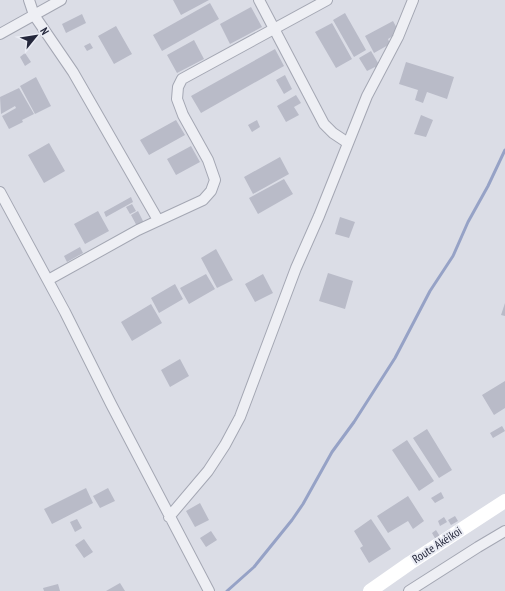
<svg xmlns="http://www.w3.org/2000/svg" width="505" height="591" font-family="'PT Sans Narrow',sans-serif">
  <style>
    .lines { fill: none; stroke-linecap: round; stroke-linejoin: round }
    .stream { stroke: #96a2c6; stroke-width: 3 }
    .building { fill: #b9bbc8 }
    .street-casing { stroke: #a4a7b3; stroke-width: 12 }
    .street { stroke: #eeeff4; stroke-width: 10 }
    .secondary { stroke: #fff; stroke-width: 14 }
    .labels { text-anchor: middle; stroke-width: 4; stroke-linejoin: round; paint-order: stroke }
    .street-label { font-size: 12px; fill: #25283c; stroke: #eaecf4 }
  </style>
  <rect width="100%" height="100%" fill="#dbdde6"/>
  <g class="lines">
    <path class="stream" d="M227,591L254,567L292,520L303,504L332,452L354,422L395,358L430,291L453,256L468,222L488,186L505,150"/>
  </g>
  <path class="building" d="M173,0H209L181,15Z
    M210,3L219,19L162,51L153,35Z
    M251,7L262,27L230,44L220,24Z
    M345,13L366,50L354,57L333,20Z
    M82,14L86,23L66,33L62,24Z
    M393,21L399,32L388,39L390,44L374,53L365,36Z
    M332,23L352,59L336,68L315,32Z
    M116,26L132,54L114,64L98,36Z
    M194,40L204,59L177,73L167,55Z
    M90,43L93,48L87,51L84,46Z
    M275,49L284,66L201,113L191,96Z
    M371,51L381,68L377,70L375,67L367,71L359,58Z
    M25,53L31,62L25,66L20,57Z
    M406,62L454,77L447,99L427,92L423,103L415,100L418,90L399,84Z
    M285,75L292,89L284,94L276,80Z
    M36,77L51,106L35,114L20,86Z
    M19,88L34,114L22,120L23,122L9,129L2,116L16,108L15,106L1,114L0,97Z
    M296,95L301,103L294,107L299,115L286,122L277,106Z
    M421,115L433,120L426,137L414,134Z
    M176,120L185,135L149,155L140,140Z
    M257,120L260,127L252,132L248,125Z
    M49,143L65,171L44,183L28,155Z
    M191,146L200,162L176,175L167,159Z
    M280,157L289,174L253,194L244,177Z
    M284,179L293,194L258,214L249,198Z
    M131,197L133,202L106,217L104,212Z
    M132,204L136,211L130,214L126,207Z
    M98,211L109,231L85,244L74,224Z
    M138,211L145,225L138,228L131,215Z
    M340,217L355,222L349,238L335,234Z
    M80,247L83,253L67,262L64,256Z
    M216,249L233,280L217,288L201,258Z
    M328,273L353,281L345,309L319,301Z
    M206,274L215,289L189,304L180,288Z
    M263,274L273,293L255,302L245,284Z
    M175,284L183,299L159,313L151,298Z
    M505,303V316L501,315Z
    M151,304L162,323L132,341L121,322Z
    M180,359L189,376L170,387L161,370Z
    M505,381V408L494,415L482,395Z
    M502,426L505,431L493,438L490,433Z
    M427,429L452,470L439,478L413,438Z
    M407,440L434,481L419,491L392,450Z
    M86,488L93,503L52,524L44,509Z
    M108,488L115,501L100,508L93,496Z
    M441,492L444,498L435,503L431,498Z
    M408,496L424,521L413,529L408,521L388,533L377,516Z
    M200,503L209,520L195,527L186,511Z
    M455,516L458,521L451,525L448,520Z
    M444,517L447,522L440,526L438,521Z
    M77,519L82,528L75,532L70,522Z
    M371,519L391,549L369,563L360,548L363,546L354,531Z
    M436,530L441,538L436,540L432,533Z
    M211,531L217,540L206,547L200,538Z
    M84,539L93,552L84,558L75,545Z
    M120,583L125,591H106Z
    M58,584L60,591H44L43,588Z"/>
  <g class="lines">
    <g class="street-casing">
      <path id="street" d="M29,0L34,15L73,72L158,220
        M259,0L324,124L333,133L348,143
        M0,34L61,0
        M0,192L65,312L111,404L209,591
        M48,280L138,230L203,200L211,191L215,180L208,160L183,115L177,99L178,87L182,79L327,0
        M169,517L208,471L225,445L240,417L296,268L319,216L367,96L398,37L413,0
        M409,591L478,547L505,531"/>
    </g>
    <use href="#street" class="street"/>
    <path class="secondary" d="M370,591L410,563L505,501"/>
  </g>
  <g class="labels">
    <g class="street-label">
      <text transform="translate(437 545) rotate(-33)" y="4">Route Akéikoi</text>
    </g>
  </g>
  <g transform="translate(36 36) rotate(60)" stroke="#eaecf4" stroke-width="3" paint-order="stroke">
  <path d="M0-3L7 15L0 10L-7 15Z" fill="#25283c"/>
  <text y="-6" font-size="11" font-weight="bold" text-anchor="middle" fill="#25283c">N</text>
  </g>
</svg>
